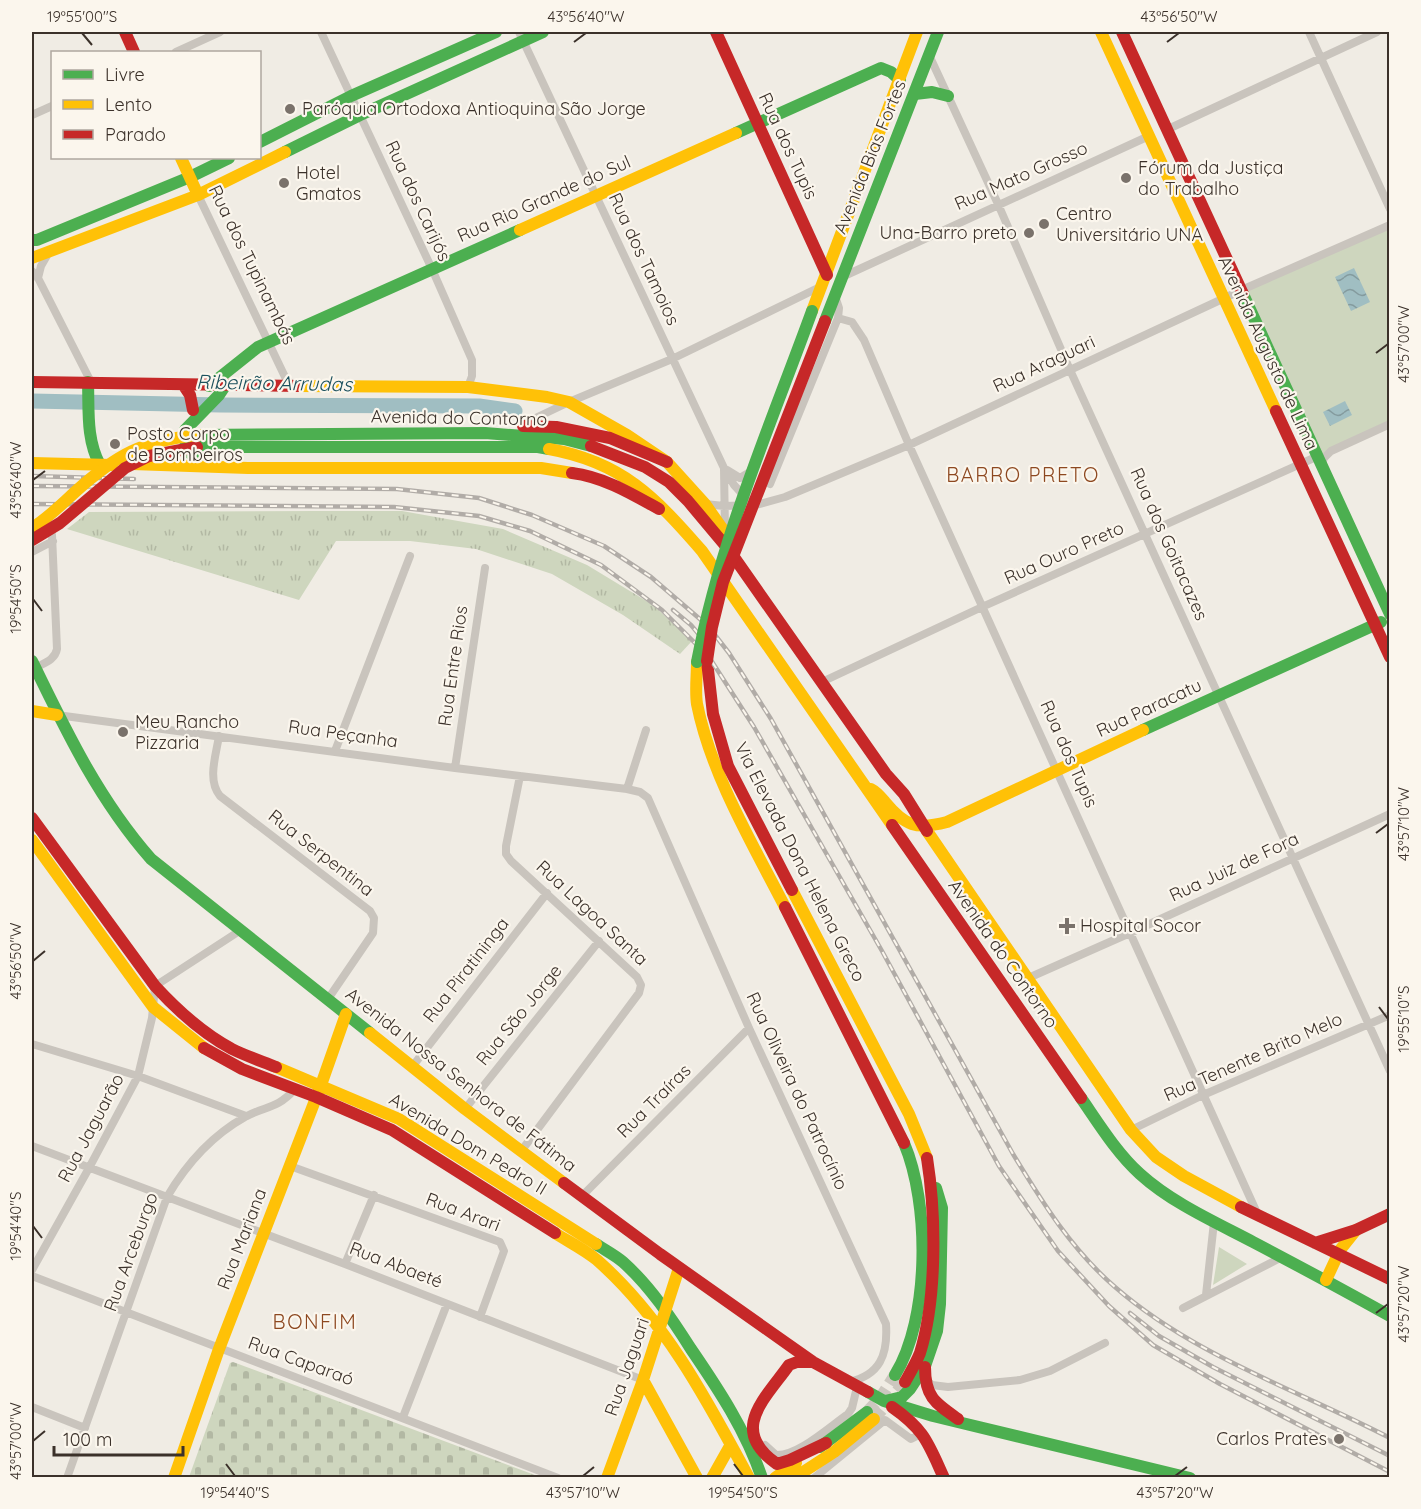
<svg xmlns="http://www.w3.org/2000/svg" width="1421" height="1509" font-family="Quicksand,sans-serif">
  <style>
    .grass { fill: url(#grass-tufts) }
    .cemetery { fill: url(#cemetery-stones) }
    .park { fill: #ced6be }
    .water { fill: url(#water-waves) }
    .lines { fill: none; stroke-linecap: round; stroke-linejoin: round }
    .river { stroke: #a0bec2; stroke-width: 15 }
    .secondary-tunnel { stroke: #ccc7bf; stroke-width: 12; stroke-dasharray: 12 6; stroke-linecap: butt }
    .street { stroke: #c9c4bd; stroke-width: 8 }
    .fast { stroke: #4caf50; stroke-width: 12 }
    .slow { stroke: #ffc107; stroke-width: 12 }
    .jam { stroke: #c62828; stroke-width: 12 }
    .rail-casing { stroke: #b1aca7; stroke-width: 4.5 }
    .rail { stroke: #fbf6ed; stroke-width: 2; stroke-dasharray: 7; stroke-linecap: butt }
    .fast-bridge { stroke: #4caf50; stroke-width: 12 }
    .slow-bridge { stroke: #ffc107; stroke-width: 12 }
    .jam-bridge { stroke: #c62828; stroke-width: 12 }
    .ticks { fill: none; stroke: #3b312a; stroke-width: 2 }
    .poi-dot { fill: #7a726b; stroke: #fbf6ed; stroke-width: 2 }
    .labels { text-anchor: middle; stroke-width: 4.5; stroke-linejoin: round; paint-order: stroke }
    .poi-label { font-size: 18px; fill: #3b312a; stroke: #fbf6ed; text-anchor: start }
    .street-label { font-size: 18px; fill: #3b312a; stroke: #fbf6ed }
    .water-label { font-size: 20px; font-style: italic; fill: #1d525e; stroke: #fbf6ed }
    .neighbourhood-label { font-size: 20px; letter-spacing: 1.5px; fill: #8d4820; stroke: #fbf6ed }
    .neatline { fill: none; stroke: #3b312a; stroke-width: 2 }
    .ticks-label { font-size: 15px; text-anchor: middle; fill: #3b312a }
  </style>
  <defs>
    <pattern id="grass-tufts" width="24" height="20" patternUnits="userSpaceOnUse" patternTransform="scale(1.5)"><rect width="24" height="20" fill="#ced6be"/><path d="M3 7l-1-3M5 7V3M7 7l1-3M15 17l-1-3M17 17v-4M19 17l1-3" fill="none" stroke="#b2b8a3"/></pattern>
    <pattern id="cemetery-stones" width="16" height="16" patternUnits="userSpaceOnUse" patternTransform="scale(1.5)"><rect width="16" height="16" fill="#ced6be"/><path d="M2 7V4a2 2 0 0 1 4 0v3zM10 15v-3a2 2 0 0 1 4 0v3z" fill="#b2b8a3"/></pattern>
    <pattern id="water-waves" width="16" height="10" patternUnits="userSpaceOnUse" patternTransform="scale(1.5)"><rect width="16" height="10" fill="#a0bec2"/><path d="M0 5q4-4 8 0t8 0" fill="none" stroke="#849b9e"/></pattern>
  </defs>
  <rect width="100%" height="100%" fill="#f0ece4"/>
  <path class="grass" d="M317,511H402L503,529L587,565L653,605L692,641L680,654L623,615L552,574L476,549L410,541H336L299,600L67,529L89,512Z"/>
  <path class="cemetery" d="M233,1362L540,1477H189L230,1363Z"/>
  <path class="park" d="M1389,225V424L1316,457L1240,291Z
    M1219,1247L1247,1264L1213,1285Z"/>
  <path class="water" d="M1354,268L1370,302L1351,311L1335,277Z
    M1345,401L1352,415L1330,426L1323,412Z"/>
  <g class="lines">
    <path class="river" d="M32,401L220,405L479,406L515,411"/>
    <path class="secondary-tunnel" d="M867,1412L881,1397L895,1375
      M874,1419L905,1382"/>
    <path class="street" d="M321,32L432,269L472,360V376L468,387
      M519,32L724,468L734,485L746,498
      M1309,32L1390,209
      M176,52L220,32
      M929,55L998,204L1070,370L1390,1071
      M32,115L52,106
      M1166,130L1377,32
      M198,195L286,379L293,385
      M32,271L38,278L91,382
      M842,277L1149,136
      M38,278L41,266L49,252
      M838,318L852,322L864,340L909,445L1257,1213
      M523,424L569,402L672,359L822,286
      M1321,466L1324,458L1331,451L1390,424
      M724,469L725,531
      M727,470L740,478L750,472
      M770,484L838,318L839,308L835,296
      M705,504L724,506L756,505L785,497L909,445L1246,288L1390,225
      M32,552L53,541
      M35,668C44,663 55,660 57,649L52,535
      M826,680L982,607L1316,457
      M57,715L455,768L627,789L640,792L648,798L749,1028L886,1324C888,1355 880,1375 849,1382
      M219,736C216,755 207,780 220,796L370,911L374,918L373,933L328,999
      M335,751L410,556
      M455,768L485,568
      M520,776L506,846V854L511,861L637,977L641,985L639,993L522,1150
      M627,789L646,730
      M1026,979L1130,933L1390,814
      M32,1044L138,1076L246,1116
      M412,1067L547,893
      M465,1109L599,941
      M1131,1130L1203,1095L1390,1015
      M32,1146L345,1264L643,1380
      M290,1166L500,1242L504,1251L480,1317
      M582,1196L749,1028
      M345,1264L374,1195
      M32,1270L89,1168L138,1076L152,1018L155,986L241,930
      M32,1276L558,1478
      M1206,1295L1214,1222
      M1183,1308L1282,1257
      M924,1378L932,1385L948,1387L1020,1380L1050,1371L1105,1343
      M32,1407L85,1428
      M403,1417L447,1304
      M765,1445L776,1455C798,1456 829,1427 848,1414L852,1408L857,1387
      M67,1478L167,1197C187,1163 211,1136 245,1117C265,1106 277,1109 294,1090
      M814,1478L885,1420L911,1439L923,1433"/>
    <path class="fast" d="M915,94L932,92L948,96
      M736,133L881,68L891,72L900,80
      M260,142L351,96L496,32
      M285,152L360,115L543,32
      M32,240H37L190,177L229,158
      M1243,294L1390,614
      M825,321L938,32
      M88,382C89,410 86,439 100,465
      M209,386L258,347L520,230
      M199,435L485,433L564,439L591,446
      M197,447H538L549,449
      M210,460C185,453 186,456 185,430L219,395L225,386
      M32,661C66,731 99,800 151,859L370,1033
      M1143,730L1381,622
      M1081,1098C1099,1124 1116,1152 1140,1174C1172,1203 1215,1222 1253,1242C1299,1266 1345,1291 1390,1316
      M596,1244C605,1250 615,1255 623,1262C650,1286 672,1319 691,1349C719,1390 746,1431 762,1478
      M895,1375C930,1318 930,1204 904,1143
      M868,1392L884,1401L933,1416L1190,1478
      M885,1401L902,1397L910,1389L925,1366L937,1331L940,1304L942,1208L936,1188
      M820,1447L867,1412"/>
    <path class="slow" d="M1101,32L1276,411
      M181,158L198,195
      M520,230L736,133
      M32,258L198,195L285,152
      M812,311L917,32
      M298,386L468,387L547,397L569,402L627,435L667,462L705,504L733,544
      M549,449C622,462 655,497 702,551L892,825
      M32,463L112,465
      M132,464L248,468H541L572,473
      M697,662C697,675 695,691 697,704C711,774 752,843 785,907
      M32,711L57,715
      M871,789C877,792 880,796 885,802C905,826 916,830 947,822L1143,730
      M927,831L1131,1130L1156,1157L1184,1176L1241,1207
      M32,840L153,1007L204,1048
      M792,890L909,1114L927,1158
      M370,1033L465,1109L564,1183
      M276,1067L399,1119L596,1244
      M555,1233C569,1242 585,1250 597,1260C665,1320 707,1400 749,1478
      M1326,1280L1340,1250L1356,1230
      M643,1380L697,1478
      M174,1478L219,1349L321,1085L346,1014
      M607,1478L643,1380L679,1268
      M712,1478L730,1446
      M775,1478L796,1463
      M794,1478L834,1452L874,1419"/>
    <path class="jam" d="M125,32L134,52
      M716,32L827,275
      M1122,32L1243,294
      M32,382L298,386
      M184,386L190,395L193,410
      M1276,411L1390,657
      M523,426L556,427L610,438L667,462
      M591,446L645,467L669,482L688,501L729,550L886,774L904,794L927,831
      M572,473C604,477 632,494 659,509
      M707,661L713,714L728,766L792,890
      M32,818L155,986C178,1011 202,1033 232,1049C246,1056 261,1061 276,1067
      M892,825L1081,1098
      M785,907L904,1143
      M204,1048L242,1069L316,1097L392,1130L555,1233
      M564,1183L660,1254L813,1362L868,1392
      M1241,1207L1390,1279
      M1315,1243L1356,1230L1390,1214
      M811,1362H797L789,1365C765,1399 728,1430 777,1464L790,1460L826,1443
      M925,1367C925,1397 935,1403 958,1419
      M905,1382C910,1373 916,1363 920,1353C937,1298 936,1215 927,1158
      M892,1407C925,1430 928,1443 944,1478"/>
    <g class="rail-casing">
      <path id="rail" d="M32,476L134,479
        M32,486L397,489L479,498L532,515L604,546L651,577L708,626L729,653L771,719L1013,1154C1042,1202 1072,1250 1115,1287C1194,1356 1298,1390 1390,1438
        M32,504L394,507L479,516L530,531L601,565L662,610L709,657L754,727L882,951L999,1166L1058,1251L1109,1306L1153,1345L1220,1384L1390,1472
        M673,610L691,625L707,644
        M1130,1313L1159,1336L1213,1367L1390,1456"/>
    </g>
    <use href="#rail" class="rail"/>
    <path class="fast-bridge" d="M697,662C721,538 769,429 812,311"/>
    <path class="slow-bridge" d="M32,528C48,518 61,505 75,492C116,455 143,440 199,435"/>
    <path class="jam-bridge" d="M32,540L60,523L125,468L149,456L197,447
      M707,661L712,627L723,582L825,321"/>
  </g>
  <path class="ticks" d="M82,33L92,45M574,42L586,33M1167,42L1179,33M1376,353L1388,344M33,480L45,471M33,599L42,611M1376,833L1388,824M33,961L45,951M1379,1007L1388,1019M33,1226L42,1238M1376,1313L1388,1304M33,1441L45,1431M226,1464L235,1476M734,1464L743,1476M583,1476L594,1467M1175,1476L1187,1467"/>
  <g class="poi-dot">
    <circle cx="290" cy="109" r="6"/>
    <circle cx="1126" cy="178" r="6"/>
    <circle cx="284" cy="183" r="6"/>
    <circle cx="1044" cy="224" r="6"/>
    <circle cx="1029" cy="233" r="6"/>
    <circle cx="115" cy="444" r="6"/>
    <circle cx="123" cy="732" r="6"/>
    <path d="M1064 917h6v6h6v6h-6v6h-6v-6h-6v-6h6z"/>
    <circle cx="1339" cy="1439" r="6"/>
  </g>
  <g class="labels">
    <g class="poi-label">
      <text x="302" y="115">Paróquia Ortodoxa Antioquina São Jorge</text>
      <text x="1138" y="174">Fórum da Justiça<tspan x="1138" dy="21">do Trabalho</tspan></text>
      <text x="296" y="179">Hotel<tspan x="296" dy="21">Gmatos</tspan></text>
      <text x="1056" y="220">Centro<tspan x="1056" dy="21">Universitário UNA</tspan></text>
      <text x="1017" y="239" text-anchor="end">Una-Barro preto</text>
      <text x="127" y="440">Posto Corpo<tspan x="127" dy="21">de Bombeiros</tspan></text>
      <text x="135" y="728">Meu Rancho<tspan x="135" dy="21">Pizzaria</tspan></text>
      <text x="1080" y="932">Hospital Socor</text>
      <text x="1327" y="1445" text-anchor="end">Carlos Prates</text>
    </g>
    <g class="street-label">
      <text transform="translate(788 146) rotate(65)" y="6">Rua dos Tupis</text>
      <text transform="translate(870 157) rotate(-68)" y="6">Avenida Bias Fortes</text>
      <text transform="translate(1021 176) rotate(-24)" y="6">Rua Mato Grosso</text>
      <text transform="translate(544 199) rotate(-24)" y="6">Rua Rio Grande do Sul</text>
      <text transform="translate(418 201) rotate(65)" y="6">Rua dos Carijós</text>
      <text transform="translate(644 259) rotate(65)" y="6">Rua dos Tamoios</text>
      <text transform="translate(252 265) rotate(64)" y="6">Rua dos Tupinambás</text>
      <text transform="translate(1268 353) rotate(65)" y="6">Avenida Augusto de Lima</text>
      <text transform="translate(1044 364) rotate(-25)" y="6">Rua Araguari</text>
      <text transform="translate(459 418) rotate(1)" y="6">Avenida do Contorno</text>
      <text transform="translate(1169 544) rotate(66)" y="6">Rua dos Goitacazes</text>
      <text transform="translate(1064 553) rotate(-24)" y="6">Rua Ouro Preto</text>
      <text transform="translate(453 666) rotate(-82)" y="6">Rua Entre Rios</text>
      <text transform="translate(1149 708) rotate(-25)" y="6">Rua Paracatu</text>
      <text transform="translate(343 734) rotate(8)" y="6">Rua Peçanha</text>
      <text transform="translate(1069 754) rotate(66)" y="6">Rua dos Tupis</text>
      <text transform="translate(321 853) rotate(38)" y="6">Rua Serpentina</text>
      <text transform="translate(800 862) rotate(63)" y="6">Via Elevada Dona Helena Greco</text>
      <text transform="translate(1234 867) rotate(-25)" y="6">Rua Juiz de Fora</text>
      <text transform="translate(592 913) rotate(43)" y="6">Rua Lagoa Santa</text>
      <text transform="translate(1003 954) rotate(55)" y="6">Avenida do Contorno</text>
      <text transform="translate(466 970) rotate(-52)" y="6">Rua Piratininga</text>
      <text transform="translate(519 1015) rotate(-51)" y="6">Rua São Jorge</text>
      <text transform="translate(1253 1057) rotate(-24)" y="6">Rua Tenente Brito Melo</text>
      <text transform="translate(461 1080) rotate(38)" y="6">Avenida Nossa Senhora de Fátima</text>
      <text transform="translate(797 1091) rotate(65)" y="6">Rua Oliveira do Patrocínio</text>
      <text transform="translate(654 1101) rotate(-45)" y="6">Rua Traíras</text>
      <text transform="translate(91 1128) rotate(-62)" y="6">Rua Jaguarão</text>
      <text transform="translate(468 1144) rotate(31)" y="6">Avenida Dom Pedro II</text>
      <text transform="translate(463 1212) rotate(21)" y="6">Rua Arari</text>
      <text transform="translate(242 1239) rotate(-69)" y="6">Rua Mariana</text>
      <text transform="translate(131 1252) rotate(-70)" y="6">Rua Arceburgo</text>
      <text transform="translate(396 1265) rotate(21)" y="6">Rua Abaeté</text>
      <text transform="translate(301 1361) rotate(20)" y="6">Rua Caparaó</text>
      <text transform="translate(627 1367) rotate(-71)" y="6">Rua Jaguari</text>
    </g>
    <g class="water-label">
      <text transform="translate(274 383) rotate(1)" y="7">Ribeirão Arrudas</text>
    </g>
    <g class="neighbourhood-label">
      <text x="1023" y="482">BARRO PRETO</text>
      <text x="315" y="1329">BONFIM</text>
    </g>
  </g>
  <rect width="1421" height="1509" fill="none" stroke="#fbf6ed" stroke-width="66"/>
  <rect x="51" y="51" width="210" height="108" fill="#fbf6ed" stroke="#aea79f" stroke-width="1.5"/>
  <rect x="63" y="70" width="30" height="9" fill="#4caf50" stroke="#aea79f" stroke-width="1.5"/>
  <text x="105" y="81" font-size="18" fill="#3b312a">Livre</text>
  <rect x="63" y="100" width="30" height="9" fill="#ffc107" stroke="#aea79f" stroke-width="1.5"/>
  <text x="105" y="111" font-size="18" fill="#3b312a">Lento</text>
  <rect x="63" y="130" width="30" height="9" fill="#c62828" stroke="#aea79f" stroke-width="1.5"/>
  <text x="105" y="141" font-size="18" fill="#3b312a">Parado</text>
  <path d="M54 1446v9h129v-9" fill="none" stroke="#3b312a" stroke-width="3"/>
  <text x="63" y="1446" font-size="18" fill="#3b312a" stroke="#fbf6ed" stroke-width="4.5" paint-order="stroke">100 m</text>
  <rect x="33" y="33" width="1355" height="1443" class="neatline"/>
  <g class="ticks-label">
    <text x="82" y="22">19°55'00"S</text>
    <text x="586" y="22">43°56'40"W</text>
    <text x="1179" y="22">43°56'50"W</text>
    <text transform="translate(1404 344) rotate(-90)" y="5">43°57'00"W</text>
    <text transform="translate(16 480) rotate(-90)" y="5">43°56'40"W</text>
    <text transform="translate(16 599) rotate(-90)" y="5">19°54'50"S</text>
    <text transform="translate(1404 824) rotate(-90)" y="5">43°57'10"W</text>
    <text transform="translate(16 961) rotate(-90)" y="5">43°56'50"W</text>
    <text transform="translate(1404 1019) rotate(-90)" y="5">19°55'10"S</text>
    <text transform="translate(16 1226) rotate(-90)" y="5">19°54'40"S</text>
    <text transform="translate(1404 1304) rotate(-90)" y="5">43°57'20"W</text>
    <text transform="translate(16 1441) rotate(-90)" y="5">43°57'00"W</text>
    <text x="235" y="1498">19°54'40"S</text>
    <text x="583" y="1498">43°57'10"W</text>
    <text x="743" y="1498">19°54'50"S</text>
    <text x="1175" y="1498">43°57'20"W</text>
  </g>
</svg>
